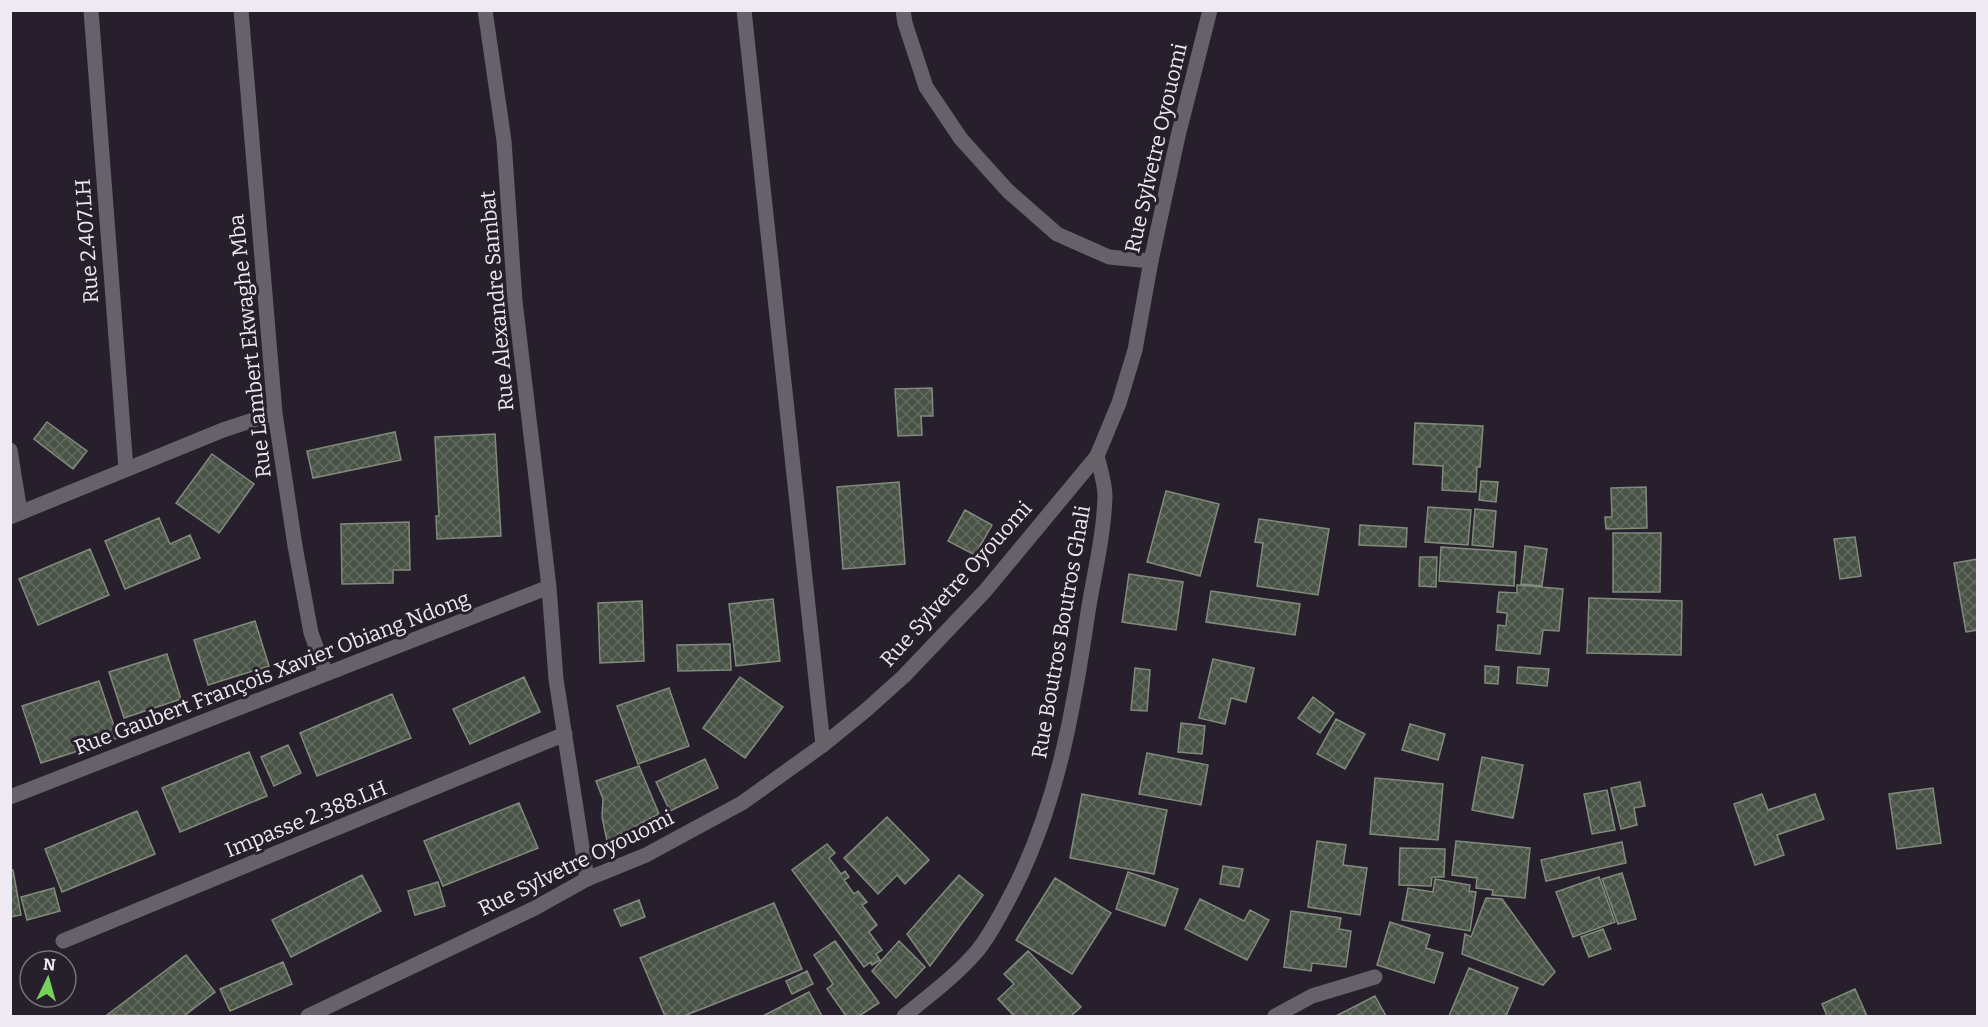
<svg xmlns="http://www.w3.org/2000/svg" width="1988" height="1027" font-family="Bitter,serif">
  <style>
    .building { fill: url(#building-cross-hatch); stroke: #808b7c; stroke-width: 1.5 }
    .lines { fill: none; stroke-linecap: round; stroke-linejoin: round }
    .minor { stroke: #666269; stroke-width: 15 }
    .tertiary { stroke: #666269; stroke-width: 15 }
    .labels { text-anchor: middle; stroke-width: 6; stroke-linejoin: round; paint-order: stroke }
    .street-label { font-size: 21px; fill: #efeaf2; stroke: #27202c }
  </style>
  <defs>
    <pattern id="building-cross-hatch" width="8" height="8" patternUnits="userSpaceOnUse" patternTransform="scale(1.5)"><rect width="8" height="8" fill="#495346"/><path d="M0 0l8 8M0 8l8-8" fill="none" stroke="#646c61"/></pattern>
  </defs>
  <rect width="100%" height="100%" fill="#27202c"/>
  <path class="building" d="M932,388L933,416H921L922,435L898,436L895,389Z
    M47,422L87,451L73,469L34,439Z
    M1415,423L1483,426L1480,467H1477L1476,492L1442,490L1443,466L1413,464Z
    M395,432L401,460L313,478L307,451Z
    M495,434L501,536L437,539L436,516H439L435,437Z
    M212,454L254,484L219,533L176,503Z
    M1481,481L1498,482L1496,502L1479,500Z
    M899,482L905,564L843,569L837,487Z
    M1646,487L1647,528L1606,529L1605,517H1612L1611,488Z
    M1166,491L1219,504L1200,576L1147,562Z
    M1428,507L1471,510L1468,545L1425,542Z
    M1475,509L1496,511L1493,547L1472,545Z
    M965,510L992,525L975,555L948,541Z
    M159,518L170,544L190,535L200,558L125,589L105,541Z
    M1259,519L1329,529L1318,595L1257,586L1263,543L1255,542Z
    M409,522L410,570H393V583L342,584L341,524Z
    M1360,525L1407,528L1406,547L1359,545Z
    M1613,533H1661L1660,592H1613Z
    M1855,537L1861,576L1840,579L1834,539Z
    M1525,546L1547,549L1542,586L1521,584Z
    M1441,547L1516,552L1514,586L1439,581Z
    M90,549L109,595L38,625L19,579Z
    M1420,557H1437L1436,587L1419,586Z
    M1978,559V630L1966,632L1954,563Z
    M1129,574L1183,582L1176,630L1122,622Z
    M1517,585L1563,589L1559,631L1543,630L1540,654L1496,650L1498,625L1506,626L1507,613L1497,612L1499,592L1517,593Z
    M1211,591L1300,604L1295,635L1206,622Z
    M1589,598L1682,601L1681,655L1587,653Z
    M773,599L780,661L736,666L729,604Z
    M642,601L644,661L600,663L598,603Z
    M255,621L269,666L208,685L194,640Z
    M730,644L731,670L678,671L677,645Z
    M167,654L181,699L124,718L109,672Z
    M1213,659L1254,668L1246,702L1231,698L1225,724L1199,718Z
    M1485,666L1499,667L1498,684L1485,683Z
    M1518,667L1549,669L1547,686L1517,683Z
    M1135,668L1150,670L1147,711L1131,710Z
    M524,677L540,712L470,744L453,709Z
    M740,677L783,707L745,758L703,728Z
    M99,681L118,738L41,763L22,706Z
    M669,688L689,746L638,764L617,706Z
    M392,694L411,738L317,776L300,733Z
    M1313,697L1334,713L1320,733L1298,718Z
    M1336,719L1365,734L1345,769L1317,754Z
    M1181,723L1205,726L1202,754L1178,752Z
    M1410,724L1445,734L1438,760L1402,750Z
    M288,745L301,773L274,786L261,757Z
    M249,752L267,796L180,832L162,788Z
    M1147,753L1208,765L1201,805L1139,794Z
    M1482,757L1523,765L1513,818L1472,810Z
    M705,759L718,788L670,811L656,782Z
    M639,766L659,814L607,841L602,817L603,799L596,781Z
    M1375,778L1443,784L1438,840L1370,834Z
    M1640,782L1645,806L1634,808L1637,825L1621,829L1611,788Z
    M1933,788L1941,843L1897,849L1889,794Z
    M1607,790L1615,830L1592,834L1584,794Z
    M1082,794L1167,810L1154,874L1070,858Z
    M1762,794L1768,810L1815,794L1824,819L1777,835L1784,855L1755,865L1734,804Z
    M519,803L538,848L443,886L424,841Z
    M137,811L155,854L62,892L45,849Z
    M887,817L929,860L905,884L897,875L878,894L844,858Z
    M1317,841L1346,845L1343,865L1367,868L1360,915L1308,907Z
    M1456,841L1530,848L1525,898L1492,895L1493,890L1476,888L1477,878L1452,875Z
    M1622,842L1626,863L1546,881L1541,860Z
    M827,844L835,853L829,858L841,874L845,871L849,877L844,880L854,894L858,891L867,902L862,905L877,925L869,932L882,950L876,954L880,960L872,965L871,962L864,967L792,870Z
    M1400,848L1445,849L1444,877H1432L1431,886L1399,885Z
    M1223,866L1243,869L1239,887L1220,884Z
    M10,870H13L21,915L10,917Z
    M1128,872L1178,889L1165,926L1116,909Z
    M1622,873L1636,919L1618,924L1602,879Z
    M362,875L381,911L291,957L272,920Z
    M959,875L983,895L930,966L907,934Z
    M1599,877L1615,922L1573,937L1556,892Z
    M1055,878L1111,913L1072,974L1016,940Z
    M1435,879L1470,885L1469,891L1476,892L1470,931L1402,920L1408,888L1433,892Z
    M438,882L445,906L415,915L408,891Z
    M54,888L60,911L27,920L21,897Z
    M1486,898L1502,899L1555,972L1543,985L1462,954L1465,934L1471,937Z
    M1200,899L1244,921L1250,910L1269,920L1247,960L1185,929Z
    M639,900L645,917L621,926L614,910Z
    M774,903L802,969L684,1016H665L640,958Z
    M1291,911L1341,918L1339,929L1351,931L1346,967L1312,963L1311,971L1284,967Z
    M1390,922L1430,935L1426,948L1443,953L1434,983L1377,965Z
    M1603,929L1611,949L1589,957L1581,937Z
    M835,941L879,1003L859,1016H846L827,989L833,984L814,955Z
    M899,941L925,967L896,998L872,971Z
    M1028,951L1081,1007L1071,1016H1014L998,999L1014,984L1004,974Z
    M186,955L215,992L184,1016L107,1015Z
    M283,962L292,984L230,1011L220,989Z
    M1469,968L1518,988L1506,1016H1449Z
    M807,971L813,984L792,994L786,981Z
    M1855,989L1867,1016H1827L1822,1004Z
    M809,992L822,1016H763Z
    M1375,996L1386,1016H1336Z"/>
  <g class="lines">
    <path class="minor" d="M91,10L126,469
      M241,10L275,413L295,546L311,633L326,674
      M485,10L504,141L515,301L549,587L556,679L587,879
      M744,10L823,745
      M903,10L905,23L926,87L961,139L1008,191L1057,234L1109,257L1151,261
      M10,450L20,512
      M10,517L223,430L275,413
      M10,797L549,587
      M63,941L565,734
      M904,1016C930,995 957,975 978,950C993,931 1004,908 1015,887C1058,801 1074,708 1088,612C1094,574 1104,535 1105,496C1105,483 1100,468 1097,456
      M1275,1016L1312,996L1375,977"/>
    <path class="tertiary" d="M308,1016L535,908L587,879L646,855L742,803L823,745L865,711L904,676L985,591L1097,456L1119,403L1135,350L1151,261L1178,136L1210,10"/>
  </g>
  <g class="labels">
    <g class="street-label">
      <text transform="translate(1156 148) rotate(-77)" y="7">Rue Sylvetre Oyouomi</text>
      <text transform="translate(87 241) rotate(-94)" y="7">Rue 2.407.LH</text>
      <text transform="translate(497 301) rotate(-95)" y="7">Rue Alexandre Sambat</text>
      <text transform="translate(250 346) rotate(-96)" y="7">Rue Lambert Ekwaghe Mba</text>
      <text transform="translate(956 584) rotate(-48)" y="7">Rue Sylvetre Oyouomi</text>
      <text transform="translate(1061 632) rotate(-80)" y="7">Rue Boutros Boutros Ghali</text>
      <text transform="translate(272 673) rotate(-21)" y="7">Rue Gaubert François Xavier Obiang Ndong</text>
      <text transform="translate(306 819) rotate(-22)" y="7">Impasse 2.388.LH</text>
      <text transform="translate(576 863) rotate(-26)" y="7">Rue Sylvetre Oyouomi</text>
    </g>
  </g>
  <rect width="1988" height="1027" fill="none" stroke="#efeaf2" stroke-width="24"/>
  <g transform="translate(48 979) rotate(5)"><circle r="28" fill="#27202c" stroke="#77717b" stroke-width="1.5"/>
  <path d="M0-4.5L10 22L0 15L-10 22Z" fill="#77d259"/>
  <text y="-9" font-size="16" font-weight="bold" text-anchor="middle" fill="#efeaf2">N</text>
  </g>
</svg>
